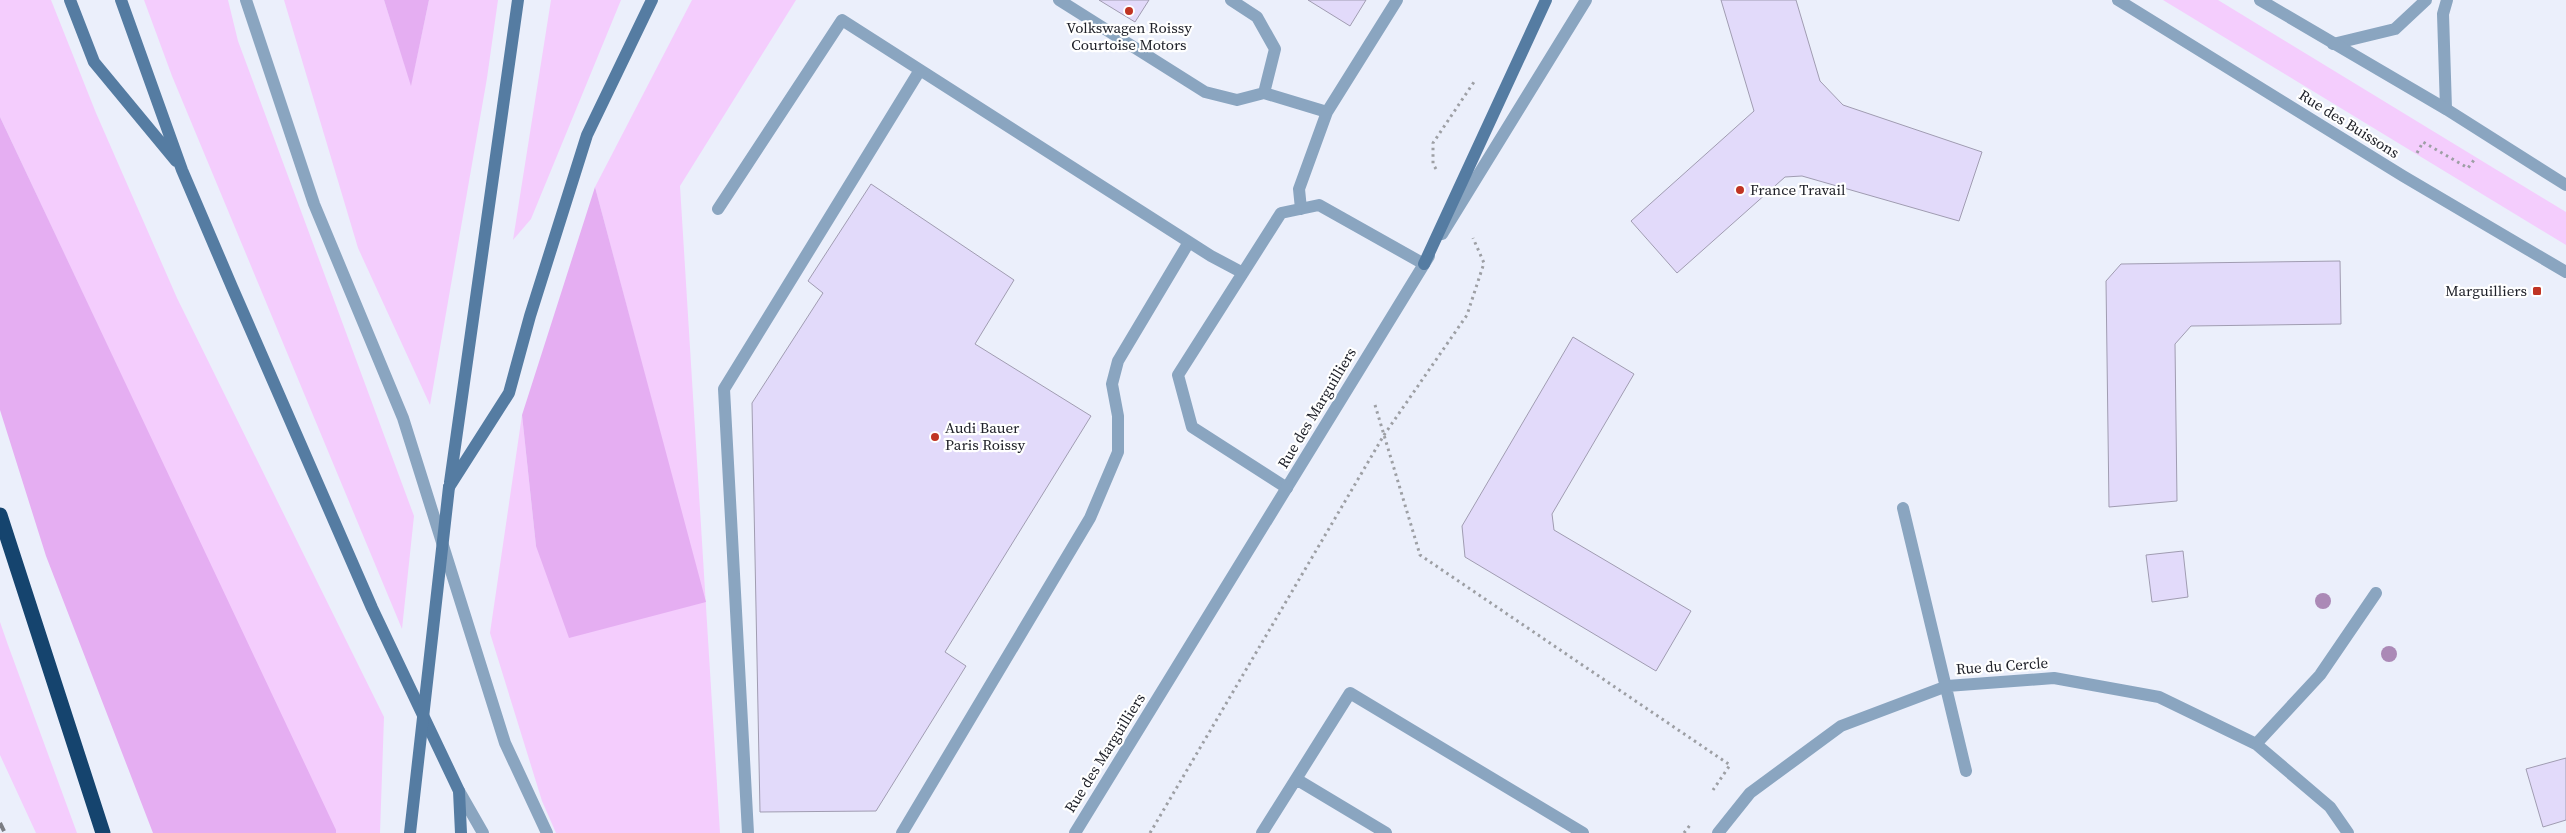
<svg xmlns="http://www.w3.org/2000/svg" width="2566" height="833" font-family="'Source Serif 4',serif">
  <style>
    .built { fill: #ebeffb }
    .green { fill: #f4cdfd }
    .forest { fill: #e5aef2 }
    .building { fill: #e2dafa; stroke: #a09cb1 }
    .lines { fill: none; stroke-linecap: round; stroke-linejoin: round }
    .path { stroke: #9d9fa4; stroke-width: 3; stroke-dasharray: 2.5 4; stroke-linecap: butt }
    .service { stroke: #8aa5c0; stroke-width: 12 }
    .minor { stroke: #8aa5c0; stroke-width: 12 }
    .tertiary { stroke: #8aa5c0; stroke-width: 12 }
    .secondary { stroke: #557ca2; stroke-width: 12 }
    .motorway { stroke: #15446e; stroke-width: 15 }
    .rail { stroke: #7b7d83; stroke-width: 4; stroke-dasharray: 9 9; stroke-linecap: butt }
    .secondary-bridge { stroke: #557ca2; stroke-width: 12 }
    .tree { fill: #ab89b6 }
    .poi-dot { fill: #c03423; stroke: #fff; stroke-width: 2 }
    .labels { text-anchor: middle; stroke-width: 4.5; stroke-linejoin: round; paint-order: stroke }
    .poi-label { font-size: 15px; fill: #20222a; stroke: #fff; text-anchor: start }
    .street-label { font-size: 15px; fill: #20222a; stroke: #fff }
  </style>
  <rect width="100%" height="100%" fill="#f7f9fd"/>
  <path class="built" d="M0,0H2566V833H0Z"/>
  <path class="green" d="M0,0H51L96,113L177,298L384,717L380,833H336L0,117Z
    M144,0H228L238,41L414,516L402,629L172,76Z
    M284,0H384L411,84L429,0H498L487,78L430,405L358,248Z
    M551,0H621L531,219L513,240Z
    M692,0H796L680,186L720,833H556L542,801L490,633L522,415L536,546L705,602L595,187Z
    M2163,0H2218L2566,212V245Z
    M0,622L8,645L77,833H36L0,755Z"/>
  <path class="forest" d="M384,0H429L411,86Z
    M0,117L336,830V833H153L46,556L0,410Z
    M595,187L706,602L569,638L536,546L522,415Z"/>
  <path class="building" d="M1099,0H1149L1135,22Z
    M1308,0H1366L1350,26Z
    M1721,0H1796L1820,81L1843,105L1982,152L1959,221L1802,176L1785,177L1677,273L1631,221L1754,111Z
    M871,184L1014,280L975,344L1091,416L945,652L966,666L876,811L760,812L752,403L823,293L808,281Z
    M2340,261L2341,324L2191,326L2175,344L2177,501L2109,507L2106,281L2121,264Z
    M1573,337L1634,374L1552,514L1554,530L1691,611L1656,671L1465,557L1462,526Z
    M2183,551L2188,597L2152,602L2146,555Z
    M2566,758V820L2543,827L2526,769Z"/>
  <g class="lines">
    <path class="path" d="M2417,153L2423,142L2468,168L2474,160
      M1436,169L1433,164V143L1476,79
      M1375,405L1420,555L1730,765L1713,790
      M1150,833L1384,435L1467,315L1484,263L1473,238
      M1684,833L1690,825"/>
    <path class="service" d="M1059,0L1205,92L1237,100L1264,93L1327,112
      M1231,0L1257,17L1275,49L1264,93
      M2333,44L2395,29L2426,0
      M2446,109L2443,14L2447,0
      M718,209L842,20L1211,256L1243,273
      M1301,209L1299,189L1327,112L1397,0
      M1287,488L1192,427L1178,375L1281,213L1319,205L1424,264
      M1903,508L1966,771
      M2256,744L2320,675L2376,593
      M1296,779L1350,693L1583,833
      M748,833L724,389L920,70
      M902,833L1090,518L1118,452V416L1112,384L1118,361L1189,242
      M1262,833L1296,779L1386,833
      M1718,833L1750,793L1841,726L1947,686L2054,678L2159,697L2256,744L2330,807L2348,833"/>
    <path class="minor" d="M2118,0L2403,176L2566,272
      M2260,0L2446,109L2566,185
      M1442,234L1586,0
      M1075,833L1429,256"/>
    <path class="tertiary" d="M246,0L314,204L403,418L505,743L547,833
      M459,791L483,833"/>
    <path class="secondary" d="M70,0L94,62L176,161
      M121,0L182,170L232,287L372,608L459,791L461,833
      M1424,264L1546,0
      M450,482L518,0
      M449,487L509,393L530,316L587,135L652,0"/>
    <path class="motorway" d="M0,515L103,833"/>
    <path class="rail" d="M0,823L5,833"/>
    <path class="secondary-bridge" d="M410,833L449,487"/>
  </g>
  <g class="tree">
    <circle cx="2323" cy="601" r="8"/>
    <circle cx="2389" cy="654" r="8"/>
  </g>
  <g class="poi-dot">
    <circle cx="1129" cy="11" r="5"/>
    <circle cx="1740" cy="190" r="5"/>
    <rect x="2532" y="286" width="10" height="10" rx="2.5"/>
    <circle cx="935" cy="437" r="5"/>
  </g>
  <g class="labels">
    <g class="poi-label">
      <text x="1129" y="33" text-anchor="middle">Volkswagen Roissy<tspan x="1129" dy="17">Courtoise Motors</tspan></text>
      <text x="1750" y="195">France Travail</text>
      <text x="2527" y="296" text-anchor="end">Marguilliers</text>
      <text x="945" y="433">Audi Bauer<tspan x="945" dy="17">Paris Roissy</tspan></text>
    </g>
    <g class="street-label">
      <text transform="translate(2349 124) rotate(32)" y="5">Rue des Buissons</text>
      <text transform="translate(1317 408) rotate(-59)" y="5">Rue des Marguilliers</text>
      <text transform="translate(2002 666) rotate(-4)" y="5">Rue du Cercle</text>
      <text transform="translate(1105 753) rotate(-58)" y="5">Rue des Marguilliers</text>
    </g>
  </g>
</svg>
